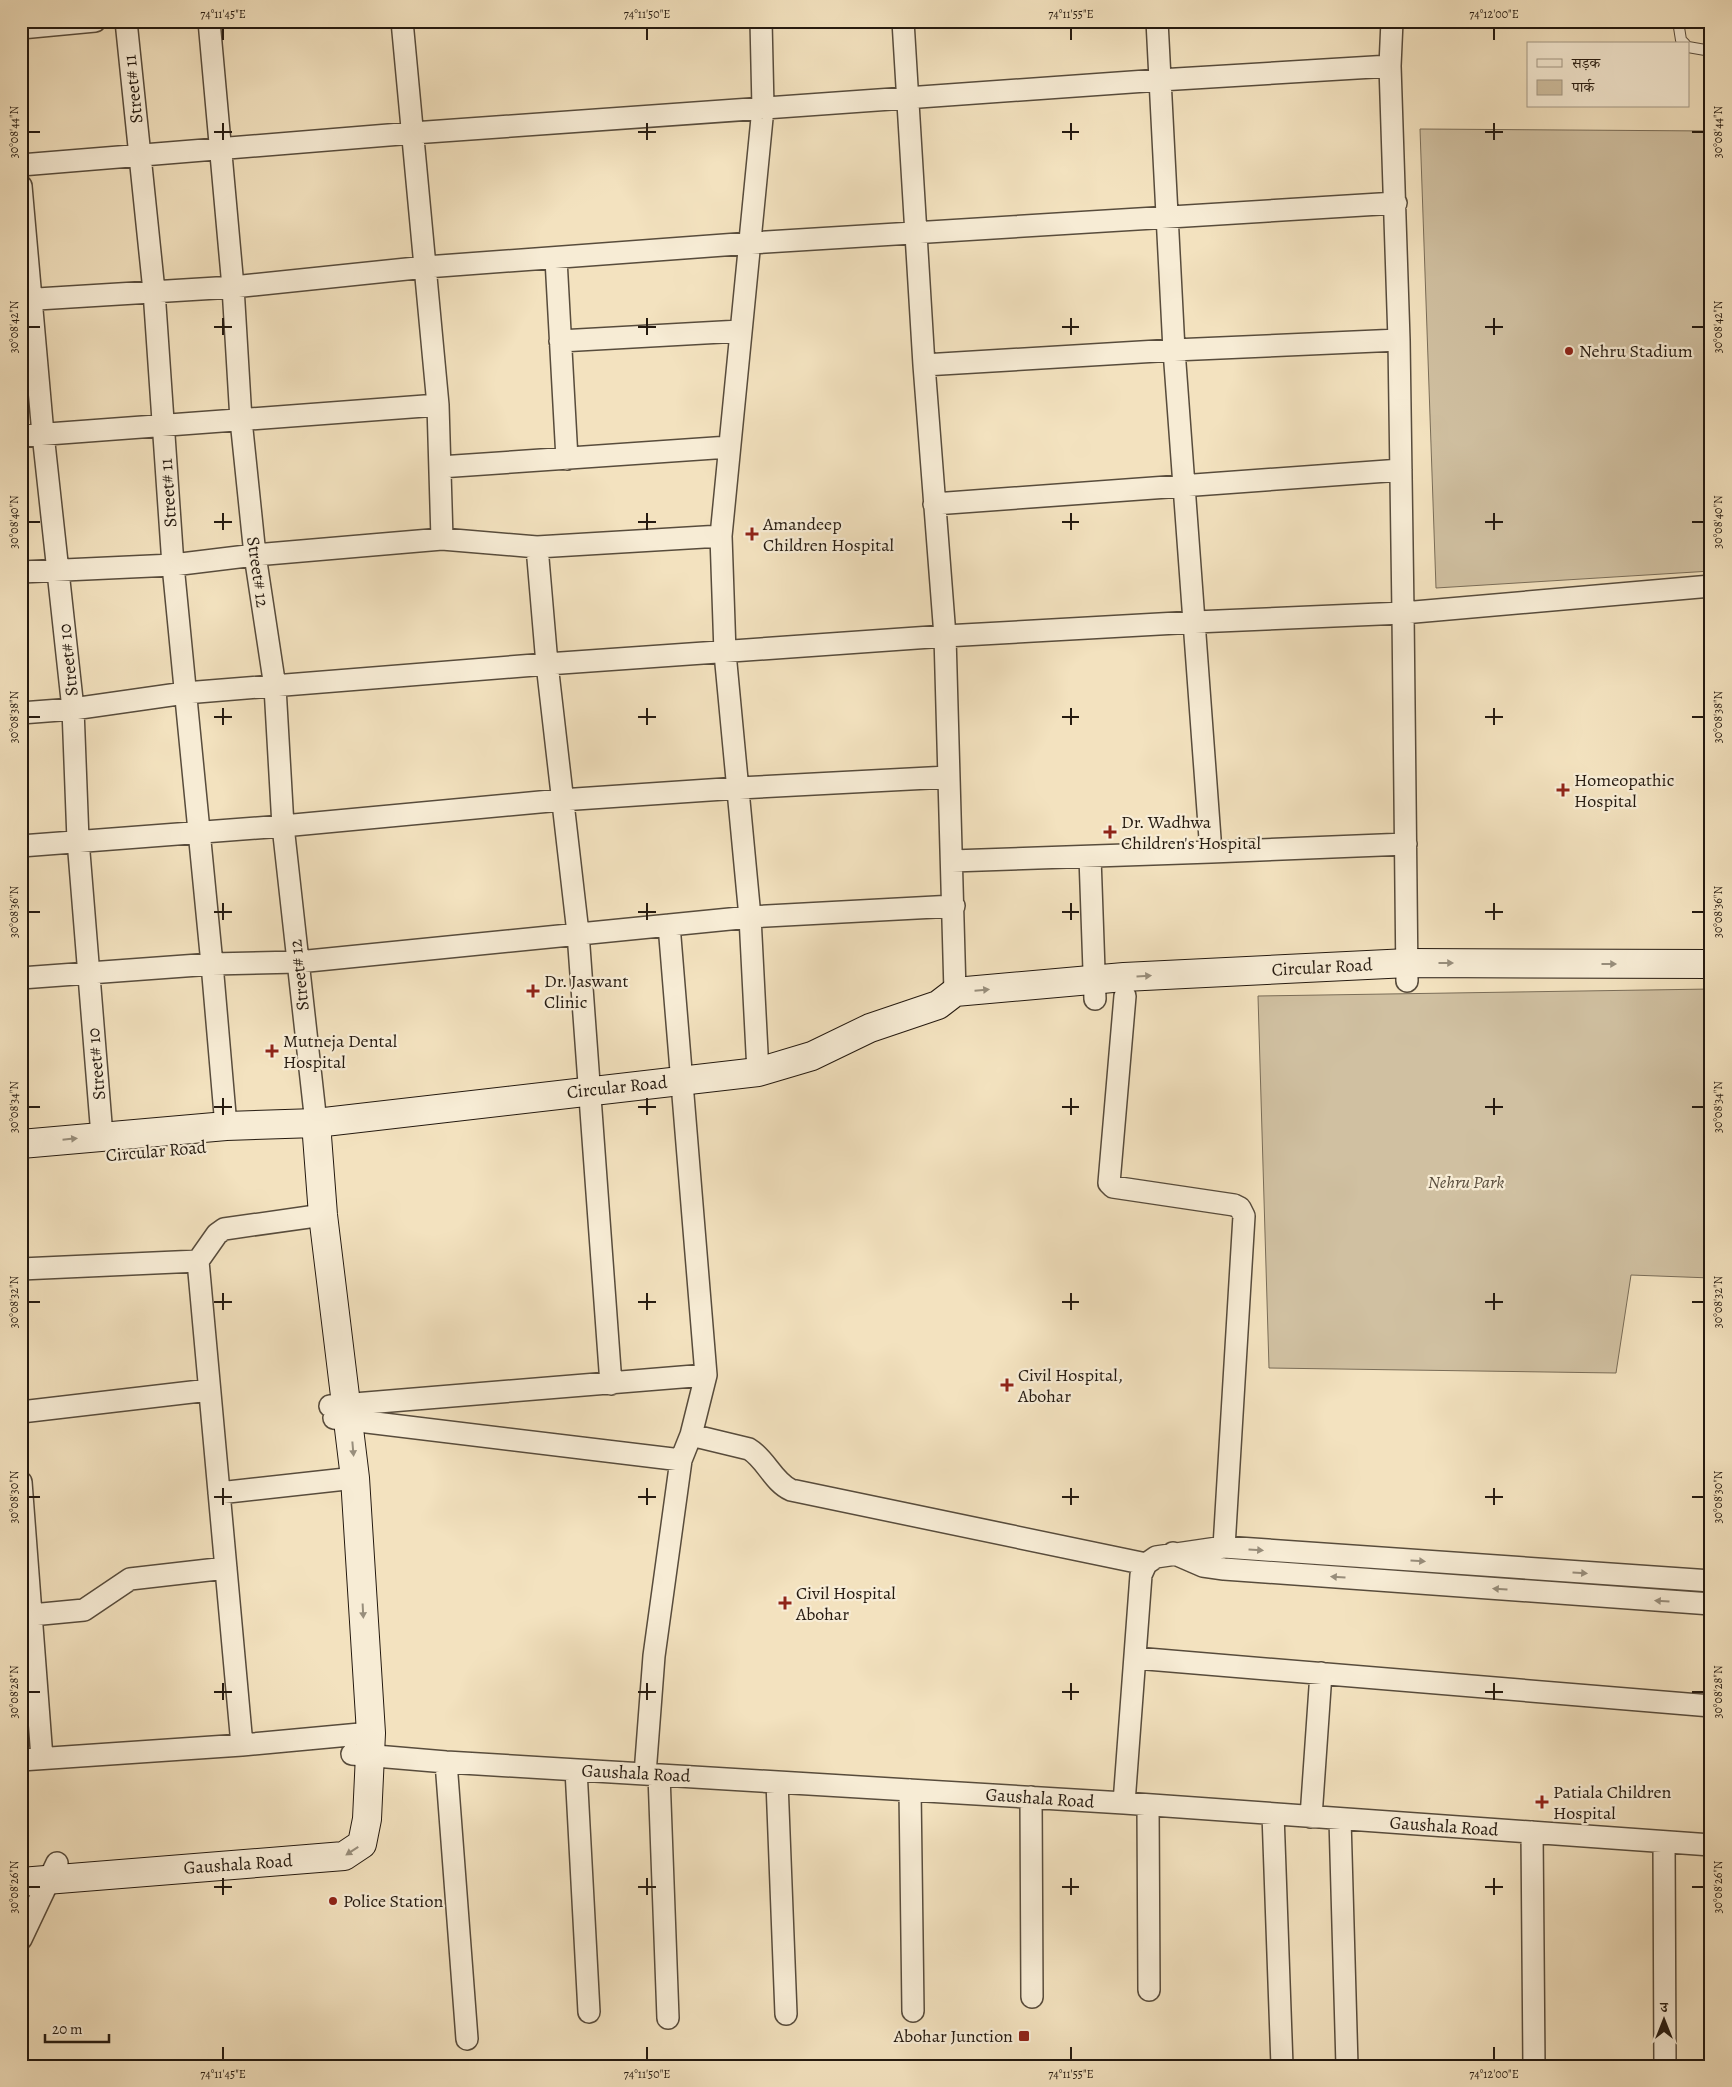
<svg xmlns="http://www.w3.org/2000/svg" width="1732" height="2087" font-family="Alegreya,'Noto Serif Devanagari',serif">
  <style>
    .green { fill: #d0c0a1; stroke: #7a6d58 }
    .lines { fill: none; stroke-linecap: round; stroke-linejoin: round }
    .lane-casing { stroke: #584c3c; stroke-width: 12 }
    .street-casing { stroke: #584c3c; stroke-width: 24 }
    .secondary-casing { stroke: #251a10; stroke-width: 30 }
    .lane { stroke: #f7ecd5; stroke-width: 10 }
    .street { stroke: #f7ecd5; stroke-width: 21 }
    .secondary { stroke: #f7ecd5; stroke-width: 28 }
    .oneway { fill: #988e7c }
    .ticks { fill: none; stroke: #251a10; stroke-width: 2 }
    .poi-dot { fill: #8f2418; stroke: #f7ecd5; stroke-width: 2 }
    .labels { text-anchor: middle; stroke-width: 4.5; stroke-linejoin: round; paint-order: stroke }
    .street-label { font-size: 18px; fill: #251a10; stroke: #f7ecd5 }
    .poi-label { font-size: 18px; fill: #251a10; stroke: #f7ecd5; text-anchor: start }
    .park-label { font-size: 18px; font-style: italic; fill: #584c3c; stroke: #f7ecd5 }
    .neatline { fill: none; stroke: #251a10; stroke-width: 2 }
    .ticks-label { font-size: 12px; text-anchor: middle; fill: #251a10 }
  </style>
  <rect width="100%" height="100%" fill="#f3e2bf"/>
  <filter id="stains"><feTurbulence type="fractalNoise" baseFrequency=".004" numOctaves="4"/><feColorMatrix values="0 0 0 0 .2 0 0 0 0 .09 0 0 0 0 .02 0 0 0 .5 -.17"/></filter>
  <radialGradient id="worn" r=".72"><stop offset=".6" stop-color="#630" stop-opacity="0"/><stop offset="1" stop-color="#630" stop-opacity=".3"/></radialGradient>
  <path class="green" d="M1420,129L1711,131V571L1436,588Z
    M1711,989V1278L1631,1275L1616,1373L1269,1368L1258,996Z"/>
  <g class="lines">
    <g class="lane-casing">
      <path id="lane" d="M1678,21L1681,40L1685,44
        M1688,47L1711,51"/>
    </g>
    <g class="street-casing">
      <path id="street" d="M126,21L154,291L173,565L212,964L226,1126
        M209,21L233,287L241,420L255,555L275,687L283,826L316,1123
        M402,21L438,405L442,539L537,547L721,536
        M903,21L924,365L945,636L955,992
        M21,28L95,21
        M21,165L413,133L1160,80L1390,66
        M21,186L43,434L73,709L78,840L102,1136
        M556,259L567,459
        M21,300L233,287L426,267L751,243L1396,203
        M560,341L740,331
        M924,365L1174,350L1399,340
        M21,436L438,405
        M440,467L729,447
        M934,504L1401,470
        M537,547L547,664L578,933L611,1384
        M21,572L173,565L255,555L442,539
        M21,713L73,709L185,693L547,664L945,636L1195,622L1403,613L1399,340L1390,66L1392,21
        M21,846L283,826L561,800L739,788L948,777
        M1211,852L1406,844
        M1090,857L1095,999
        M952,861L1211,852L1174,350L1157,21
        M21,978L212,964L298,962L750,917L954,906
        M1407,981L1403,613L1711,586
        M1125,996L1109,1183L1113,1187L1234,1205L1240,1208L1244,1216L1224,1547
        M758,1072L750,917L725,653L721,536L763,108L761,21
        M198,1261L217,1234L224,1229L323,1215
        M21,1269L198,1261L242,1745
        M330,1406L706,1375
        M21,1412L209,1390
        M334,1418L681,1460
        M691,1435L749,1449C766,1459 773,1482 791,1490L1146,1564
        M21,1482L42,1758
        M219,1493L355,1478
        M1173,1553L1203,1566L1224,1569L1711,1604
        M21,1616L84,1610L130,1579L226,1568
        M1135,1658L1711,1706
        M352,1754L446,1762L1124,1803L1711,1845
        M21,1760L242,1745L371,1733
        M446,1762L467,2039
        M576,1770L589,2012
        M645,1774L654,1656L681,1460L691,1435L706,1375L669,925
        M659,1775L668,2018
        M777,1782L786,2014
        M910,1790L913,2011
        M1031,1797L1032,1997
        M1124,1803L1141,1575L1146,1564L1156,1557L1224,1547L1711,1581
        M1148,1805L1149,1990
        M1273,1814L1282,2066
        M1311,1817L1321,1673
        M1340,1819L1347,2066
        M1532,1832L1534,2066
        M1664,1842L1665,2066
        M21,1939L57,1863"/>
    </g>
    <g class="secondary-casing">
      <path id="secondary" d="M21,1144L226,1126L316,1123L758,1072L812,1056L870,1028L938,1005L955,992L1124,977L1408,963L1711,964
        M21,1882L344,1856L362,1844L367,1819L371,1733L355,1478L323,1215L316,1123"/>
    </g>
    <use href="#lane" class="lane"/>
    <use href="#street" class="street"/>
    <use href="#secondary" class="secondary"/>
  </g>
  <defs><path id="oneway-solid" d="M-6-.8H1V-3.2L6.5 0L1 3.2V.8H-6Z" transform="scale(1.25)"/></defs>
  <g class="oneway">
    <use href="#oneway-solid" transform="translate(1446 963)"/>
    <use href="#oneway-solid" transform="translate(1609 964)"/>
    <use href="#oneway-solid" transform="translate(1144 976) rotate(-3)"/>
    <use href="#oneway-solid" transform="translate(982 990) rotate(-5)"/>
    <use href="#oneway-solid" transform="translate(70 1139) rotate(-6)"/>
    <use href="#oneway-solid" transform="translate(353 1449) rotate(85)"/>
    <use href="#oneway-solid" transform="translate(1256 1550) rotate(4)"/>
    <use href="#oneway-solid" transform="translate(1418 1561) rotate(4)"/>
    <use href="#oneway-solid" transform="translate(1580 1573) rotate(4)"/>
    <use href="#oneway-solid" transform="translate(1338 1577) rotate(-176)"/>
    <use href="#oneway-solid" transform="translate(1500 1589) rotate(-176)"/>
    <use href="#oneway-solid" transform="translate(1662 1601) rotate(-176)"/>
    <use href="#oneway-solid" transform="translate(363 1611) rotate(87)"/>
    <use href="#oneway-solid" transform="translate(352 1851) rotate(147)"/>
  </g>
  <path class="ticks" d="M223,28V40M647,28V40M1071,28V40M1494,28V40M223,123V140M647,123V140M1071,123V140M1494,123V140M28,132H40M214,132H232M638,132H656M1062,132H1079M1485,132H1503M1692,132H1704M223,318V335M647,318V335M1071,318V335M1494,318V335M28,327H40M214,327H232M638,327H656M1062,327H1079M1485,327H1503M1692,327H1704M223,513V530M647,513V530M1071,513V530M1494,513V530M28,522H40M214,522H232M638,522H656M1062,522H1079M1485,522H1503M1692,522H1704M223,708V725M647,708V725M1071,708V725M1494,708V725M28,717H40M214,717H232M638,717H656M1062,717H1079M1485,717H1503M1692,717H1704M223,903V920M647,903V920M1071,903V920M1494,903V920M28,912H40M214,912H232M638,912H656M1062,912H1079M1485,912H1503M1692,912H1704M223,1098V1115M647,1098V1115M1071,1098V1115M1494,1098V1115M28,1107H40M214,1107H232M638,1107H656M1062,1107H1079M1485,1107H1503M1692,1107H1704M223,1293V1310M647,1293V1310M1071,1293V1310M1494,1293V1310M28,1302H40M214,1302H232M638,1302H656M1062,1302H1079M1485,1302H1503M1692,1302H1704M223,1488V1505M647,1488V1505M1071,1488V1505M1494,1488V1505M28,1497H40M214,1497H232M638,1497H656M1062,1497H1079M1485,1497H1503M1692,1497H1704M223,1683V1700M647,1683V1700M1071,1683V1700M1494,1683V1700M28,1692H40M214,1692H232M638,1692H656M1062,1692H1079M1485,1692H1503M1692,1692H1704M223,1878V1895M647,1878V1895M1071,1878V1895M1494,1878V1895M28,1887H40M214,1887H232M638,1887H656M1062,1887H1079M1485,1887H1503M1692,1887H1704M223,2047V2060M647,2047V2060M1071,2047V2060M1494,2047V2060"/>
  <g class="poi-dot">
    <circle cx="1569" cy="351" r="5"/>
    <path d="M749.5 526.5h5v5h5v5h-5v5h-5v-5h-5v-5h5z"/>
    <path d="M1560.5 782.5h5v5h5v5h-5v5h-5v-5h-5v-5h5z"/>
    <path d="M1107.5 824.5h5v5h5v5h-5v5h-5v-5h-5v-5h5z"/>
    <path d="M530.5 983.5h5v5h5v5h-5v5h-5v-5h-5v-5h5z"/>
    <path d="M269.5 1043.5h5v5h5v5h-5v5h-5v-5h-5v-5h5z"/>
    <path d="M1004.5 1377.5h5v5h5v5h-5v5h-5v-5h-5v-5h5z"/>
    <path d="M782.5 1595.5h5v5h5v5h-5v5h-5v-5h-5v-5h5z"/>
    <path d="M1539.5 1794.5h5v5h5v5h-5v5h-5v-5h-5v-5h5z"/>
    <circle cx="333" cy="1901" r="5"/>
    <rect x="1018" y="2030" width="12" height="12" rx="2.5"/>
  </g>
  <g class="labels">
    <g class="street-label">
      <text transform="translate(133 89) rotate(-96)" y="6">Street# 11</text>
      <text transform="translate(168 493) rotate(-94)" y="6">Street# 11</text>
      <text transform="translate(258 572) rotate(82)" y="6">Street# 12</text>
      <text transform="translate(68 660) rotate(-96)" y="6">Street# 10</text>
      <text transform="translate(1322 967) rotate(-3)" y="6">Circular Road</text>
      <text transform="translate(299 975) rotate(-96)" y="6">Street# 12</text>
      <text transform="translate(96 1064) rotate(-95)" y="6">Street# 10</text>
      <text transform="translate(617 1087) rotate(-6)" y="6">Circular Road</text>
      <text transform="translate(156 1151) rotate(-5)" y="6">Circular Road</text>
      <text transform="translate(636 1773) rotate(3)" y="6">Gaushala Road</text>
      <text transform="translate(1040 1798) rotate(4)" y="6">Gaushala Road</text>
      <text transform="translate(1444 1826) rotate(4)" y="6">Gaushala Road</text>
      <text transform="translate(238 1864) rotate(-4)" y="6">Gaushala Road</text>
    </g>
    <g class="poi-label">
      <text x="1579" y="357">Nehru Stadium</text>
      <text x="763" y="530">Amandeep<tspan x="763" dy="21">Children Hospital</tspan></text>
      <text x="1574" y="786">Homeopathic<tspan x="1574" dy="21">Hospital</tspan></text>
      <text x="1121" y="828">Dr. Wadhwa<tspan x="1121" dy="21">Children's Hospital</tspan></text>
      <text x="544" y="987">Dr. Jaswant<tspan x="544" dy="21">Clinic</tspan></text>
      <text x="283" y="1047">Mutneja Dental<tspan x="283" dy="21">Hospital</tspan></text>
      <text x="1018" y="1381">Civil Hospital,<tspan x="1018" dy="21">Abohar</tspan></text>
      <text x="796" y="1599">Civil Hospital<tspan x="796" dy="21">Abohar</tspan></text>
      <text x="1553" y="1798">Patiala Children<tspan x="1553" dy="21">Hospital</tspan></text>
      <text x="343" y="1907">Police Station</text>
      <text x="1013" y="2042" text-anchor="end">Abohar Junction</text>
    </g>
    <g class="park-label">
      <text x="1466" y="1188">Nehru Park</text>
    </g>
  </g>
  <rect width="1732" height="2087" fill="none" stroke="#f3e2bf" stroke-width="55"/>
  <rect x="1527" y="42" width="162" height="65" fill="#f7ecd5" stroke="#a39886"/>
  <rect x="1537" y="59" width="25" height="8" fill="#f7ecd5" stroke="#a39886"/>
  <text x="1572" y="68" font-size="15" fill="#251a10">सड़क</text>
  <rect x="1537" y="80" width="25" height="15" fill="#d0c0a1" stroke="#a39886"/>
  <text x="1572" y="92" font-size="15" fill="#251a10">पार्क</text>
  <g transform="translate(1664 2020)" stroke="#f7ecd5" stroke-width="4" paint-order="stroke">
  <path d="M0-4L9 19L0 12L-9 19Z" fill="#251a10"/>
  <text y="-8" font-size="14" font-weight="bold" text-anchor="middle" fill="#251a10">उ</text>
  </g>
  <path d="M45 2034v8h64v-8" fill="none" stroke="#251a10" stroke-width="2.5"/>
  <text x="52" y="2034" font-size="15" fill="#251a10" stroke="#f7ecd5" stroke-width="4" paint-order="stroke">20 m</text>
  <rect x="28" y="28" width="1676" height="2032" class="neatline"/>
  <g class="ticks-label">
    <text x="223" y="18">74°11'45"E</text>
    <text x="647" y="18">74°11'50"E</text>
    <text x="1071" y="18">74°11'55"E</text>
    <text x="1494" y="18">74°12'00"E</text>
    <text transform="translate(14 132) rotate(-90)" y="4">30°08'44"N</text>
    <text transform="translate(1718 132) rotate(-90)" y="4">30°08'44"N</text>
    <text transform="translate(14 327) rotate(-90)" y="4">30°08'42"N</text>
    <text transform="translate(1718 327) rotate(-90)" y="4">30°08'42"N</text>
    <text transform="translate(14 522) rotate(-90)" y="4">30°08'40"N</text>
    <text transform="translate(1718 522) rotate(-90)" y="4">30°08'40"N</text>
    <text transform="translate(14 717) rotate(-90)" y="4">30°08'38"N</text>
    <text transform="translate(1718 717) rotate(-90)" y="4">30°08'38"N</text>
    <text transform="translate(14 912) rotate(-90)" y="4">30°08'36"N</text>
    <text transform="translate(1718 912) rotate(-90)" y="4">30°08'36"N</text>
    <text transform="translate(14 1107) rotate(-90)" y="4">30°08'34"N</text>
    <text transform="translate(1718 1107) rotate(-90)" y="4">30°08'34"N</text>
    <text transform="translate(14 1302) rotate(-90)" y="4">30°08'32"N</text>
    <text transform="translate(1718 1302) rotate(-90)" y="4">30°08'32"N</text>
    <text transform="translate(14 1497) rotate(-90)" y="4">30°08'30"N</text>
    <text transform="translate(1718 1497) rotate(-90)" y="4">30°08'30"N</text>
    <text transform="translate(14 1692) rotate(-90)" y="4">30°08'28"N</text>
    <text transform="translate(1718 1692) rotate(-90)" y="4">30°08'28"N</text>
    <text transform="translate(14 1887) rotate(-90)" y="4">30°08'26"N</text>
    <text transform="translate(1718 1887) rotate(-90)" y="4">30°08'26"N</text>
    <text x="223" y="2078">74°11'45"E</text>
    <text x="647" y="2078">74°11'50"E</text>
    <text x="1071" y="2078">74°11'55"E</text>
    <text x="1494" y="2078">74°12'00"E</text>
  </g>
  <rect width="100%" height="100%" filter="url(#stains)"/>
  <rect width="100%" height="100%" fill="url(#worn)"/>
</svg>
